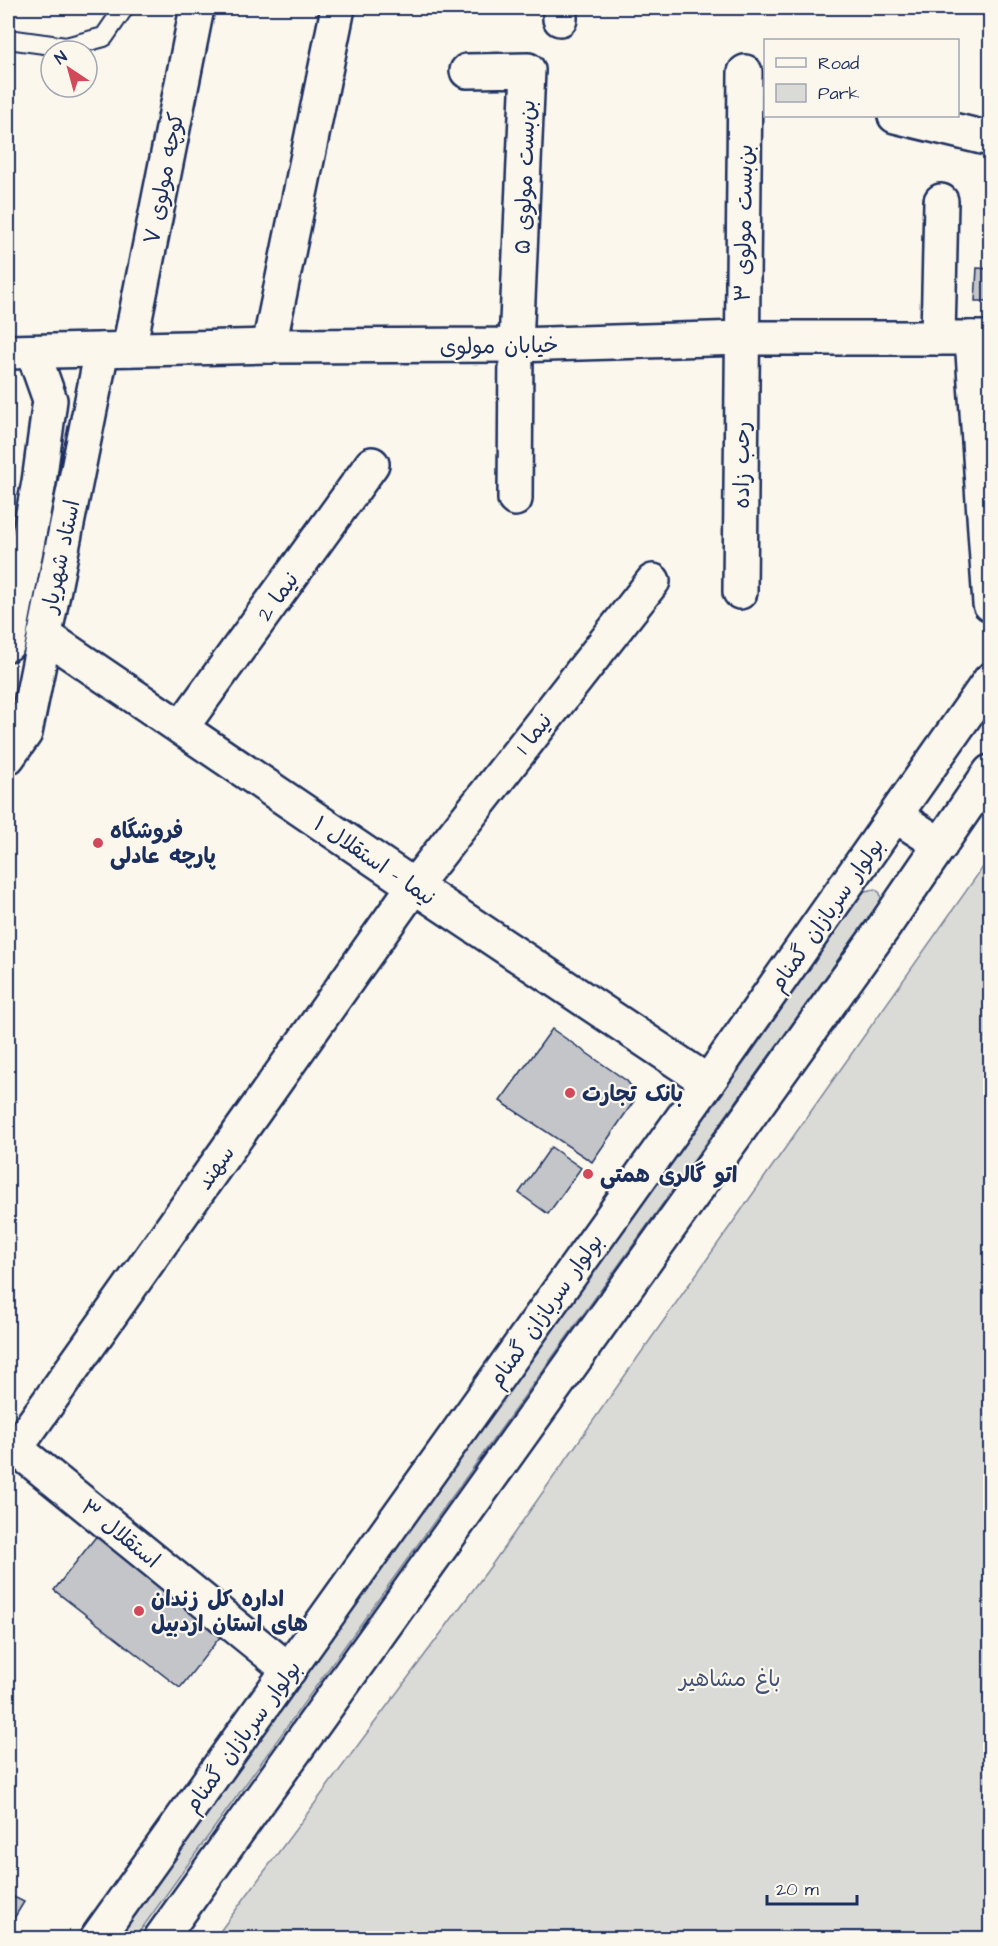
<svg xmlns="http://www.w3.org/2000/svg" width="998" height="1946" font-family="'Architects Daughter','Playpen Sans Arabic',sans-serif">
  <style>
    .green { fill: #dadad7; stroke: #7a849a; stroke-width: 1.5 }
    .building { fill: #c3c5c9; stroke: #1b2f5e; stroke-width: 1.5 }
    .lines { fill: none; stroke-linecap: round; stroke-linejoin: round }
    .service-casing { stroke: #1b2f5e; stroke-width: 22 }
    .minor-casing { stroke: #1b2f5e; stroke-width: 38 }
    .tertiary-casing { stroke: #1b2f5e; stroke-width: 38 }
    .secondary-casing { stroke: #1b2f5e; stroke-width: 38 }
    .service { stroke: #fbf7ec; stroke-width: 18 }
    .minor { stroke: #fbf7ec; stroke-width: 33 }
    .tertiary { stroke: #fbf7ec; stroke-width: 33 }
    .secondary { stroke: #fbf7ec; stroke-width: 33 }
    .poi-dot { fill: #d1495b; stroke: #fbf7ec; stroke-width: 2 }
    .labels { text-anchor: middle; stroke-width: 4.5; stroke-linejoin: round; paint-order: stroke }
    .street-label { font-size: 22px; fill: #1b2f5e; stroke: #fbf7ec }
    .poi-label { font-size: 22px; font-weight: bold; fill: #1b2f5e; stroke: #fbf7ec; text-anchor: start }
    .park-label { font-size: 22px; fill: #415176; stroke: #fbf7ec }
  </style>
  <rect width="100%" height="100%" fill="#fbf7ec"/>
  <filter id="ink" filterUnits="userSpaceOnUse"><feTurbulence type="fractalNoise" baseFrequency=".0167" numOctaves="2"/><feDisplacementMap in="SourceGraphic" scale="12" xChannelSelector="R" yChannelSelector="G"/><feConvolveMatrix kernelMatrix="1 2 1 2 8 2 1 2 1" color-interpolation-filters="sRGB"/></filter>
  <g filter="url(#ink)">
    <path class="green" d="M990,857V1938H215L493,1563Z
      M875,889L880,893L881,900L135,1938H115L434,1492L756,1046L860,896L865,891Z"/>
    <path class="building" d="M977,268L990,269V301H975Z
      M552,1029L627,1081L634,1090V1101L592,1162L500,1101Z
      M551,1147L581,1168L548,1214L519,1193Z
      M98,1534L224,1632L180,1688L54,1590Z
      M8,1894L24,1902L8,1928Z"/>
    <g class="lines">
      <g class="service-casing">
        <path id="service" d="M8,39L66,47L104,37L124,8"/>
      </g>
      <g class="minor-casing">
        <path id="minor" d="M560,19V8
          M467,71L528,70L516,345L515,499
          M895,116L990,139
          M938,338L941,201
          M972,338L990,604
          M269,346L338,8
          M129,349L197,8
          M740,592L745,72
          M44,635L414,886L708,1082
          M8,644L39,482L50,400L33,352
          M181,728L372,464
          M8,757L25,733L102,350
          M8,1442L289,1670
          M16,1448L414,886L653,581"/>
      </g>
      <g class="tertiary-casing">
        <path id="tertiary" d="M8,352L269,346L516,345L742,338H990"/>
      </g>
      <g class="secondary-casing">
        <path id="secondary" d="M896,816L941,845
          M97,1938L708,1082L990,680
          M161,1938L884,927L990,772"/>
      </g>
      <use href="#service" class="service"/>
      <use href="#minor" class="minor"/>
      <use href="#tertiary" class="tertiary"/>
      <use href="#secondary" class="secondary"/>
    </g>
  </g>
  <g class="poi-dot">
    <circle cx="98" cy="843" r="6"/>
    <circle cx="570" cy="1093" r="6"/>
    <circle cx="588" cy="1174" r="6"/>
    <circle cx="139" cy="1611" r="6"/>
  </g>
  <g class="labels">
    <g class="street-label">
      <text transform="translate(524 177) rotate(-88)" y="8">بن‌بست مولوی ۵</text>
      <text transform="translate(163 178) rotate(-79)" y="8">کوچه مولوی ۷</text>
      <text transform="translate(743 223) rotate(-89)" y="8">بن‌بست مولوی ۳</text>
      <text transform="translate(499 345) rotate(-1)" y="8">خیابان مولوی</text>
      <text transform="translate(741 465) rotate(-90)" y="8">رحب زاده</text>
      <text transform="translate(60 556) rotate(-78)" y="8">استاد شهریار</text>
      <text transform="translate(277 596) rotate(-54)" y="8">نیما 2</text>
      <text transform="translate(533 733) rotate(-52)" y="8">نیما 1</text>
      <text transform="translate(375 860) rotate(34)" y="8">نیما - استقلال ۱</text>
      <text transform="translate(826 914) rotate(-55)" y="8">بولوار سربازان گمنام</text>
      <text transform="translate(215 1167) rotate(-55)" y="8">سهند</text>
      <text transform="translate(545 1310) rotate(-55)" y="8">بولوار سربازان گمنام</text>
      <text transform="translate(121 1533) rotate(39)" y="8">استقلال ۳</text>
      <text transform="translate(242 1736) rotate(-54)" y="8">بولوار سربازان گمنام</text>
    </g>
    <g class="poi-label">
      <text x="110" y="838">فروشگاه<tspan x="110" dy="25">پارچه عادلی</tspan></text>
      <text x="582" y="1101">بانک تجارت</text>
      <text x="600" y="1182">اتو گالری همتی</text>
      <text x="151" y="1606">اداره کل زندان<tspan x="151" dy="25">های استان اردبیل</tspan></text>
    </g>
    <g class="park-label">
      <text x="730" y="1686">باغ مشاهیر</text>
    </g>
  </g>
  <rect width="998" height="1946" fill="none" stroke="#fbf7ec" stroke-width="30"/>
  <rect x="15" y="15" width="968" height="1916" fill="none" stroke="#1b2f5e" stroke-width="2" filter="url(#ink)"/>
  <rect x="764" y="39" width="195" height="78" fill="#fbf7ec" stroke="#a1a7b3" stroke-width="1.5"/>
  <rect x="776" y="58" width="30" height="9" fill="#fbf7ec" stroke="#a1a7b3" stroke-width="1.5"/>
  <text x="818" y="69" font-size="18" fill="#1b2f5e">Road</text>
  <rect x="776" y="84" width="30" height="18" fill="#dadad7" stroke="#a1a7b3" stroke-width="1.5"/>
  <text x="818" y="99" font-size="18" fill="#1b2f5e">Park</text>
  <g transform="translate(69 69) rotate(324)"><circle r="28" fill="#fbf7ec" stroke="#a1a7b3" stroke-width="1.5"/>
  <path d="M0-4.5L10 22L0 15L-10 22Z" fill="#d1495b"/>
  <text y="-9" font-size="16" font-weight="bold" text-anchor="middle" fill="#1b2f5e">N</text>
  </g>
  <path d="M767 1895v9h90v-9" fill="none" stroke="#1b2f5e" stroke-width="3"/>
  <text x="776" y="1895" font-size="18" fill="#1b2f5e" stroke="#fbf7ec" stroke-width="4.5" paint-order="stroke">20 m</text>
</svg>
